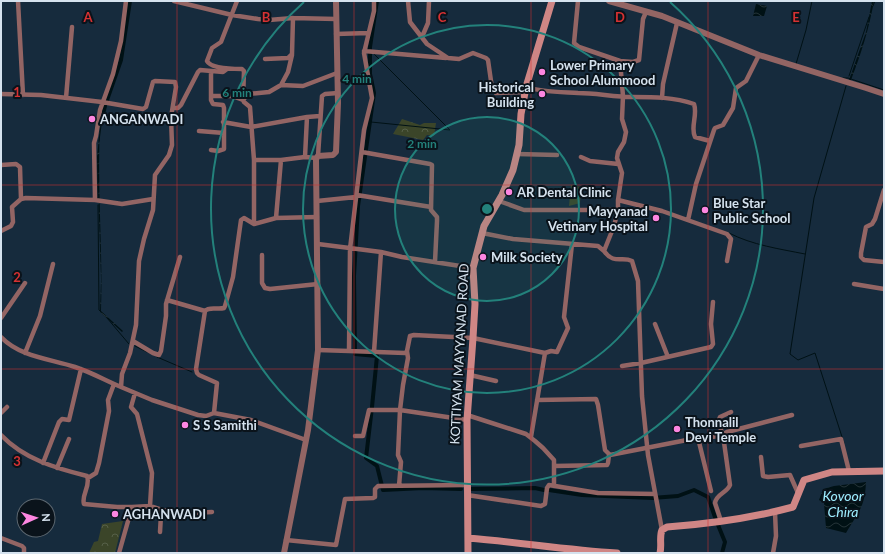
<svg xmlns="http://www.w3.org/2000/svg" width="885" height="554" font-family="Lato,sans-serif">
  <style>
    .forest { fill: url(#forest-crowns) }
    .water { fill: url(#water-waves) }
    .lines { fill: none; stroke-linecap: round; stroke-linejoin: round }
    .stream { stroke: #001115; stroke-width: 1 }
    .canal { stroke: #001115; stroke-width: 4 }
    .minor { stroke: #936564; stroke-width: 4.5 }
    .tertiary { stroke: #936564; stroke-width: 6 }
    .secondary { stroke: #cf8685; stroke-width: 7 }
    .grid { fill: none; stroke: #d63132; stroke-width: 1; stroke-opacity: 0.55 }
    .ring { fill: none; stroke: #23817b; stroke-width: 2 }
    .poi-dot { fill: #fd86e1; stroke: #0a131b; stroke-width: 1.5 }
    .labels { text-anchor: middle; stroke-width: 4; stroke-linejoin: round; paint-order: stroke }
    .poi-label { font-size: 13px; font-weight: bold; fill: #d5e2ee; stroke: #0a131b; text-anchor: start }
    .street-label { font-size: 13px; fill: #d5e2ee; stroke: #0a131b }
    .water-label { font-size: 14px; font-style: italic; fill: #9dedfe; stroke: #0a131b }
    .grid-label { font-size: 13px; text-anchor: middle; font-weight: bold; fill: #d63132; stroke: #0a131b; stroke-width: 4; stroke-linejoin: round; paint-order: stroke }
    .centre { fill: #23817b; stroke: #0a131b; stroke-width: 2 }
    .ring-label { font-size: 12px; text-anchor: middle; font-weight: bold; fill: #23817b; stroke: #0a131b; stroke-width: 4; stroke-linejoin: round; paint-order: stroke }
  </style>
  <defs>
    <pattern id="forest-crowns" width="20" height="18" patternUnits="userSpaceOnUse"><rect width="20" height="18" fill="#3b4529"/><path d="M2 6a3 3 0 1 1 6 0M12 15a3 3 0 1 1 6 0" fill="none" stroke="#566048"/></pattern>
    <pattern id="water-waves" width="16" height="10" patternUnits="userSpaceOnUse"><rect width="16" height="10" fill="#001115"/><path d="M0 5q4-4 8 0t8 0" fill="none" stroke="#243337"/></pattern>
  </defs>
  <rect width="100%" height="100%" fill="#162b3d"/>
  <path class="forest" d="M402,119L420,125L424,123H436L434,136L427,135L423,140L393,134Z
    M571,185L581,187L580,203L569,206Z
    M123,521L115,553H89L94,542L98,541L102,524Z"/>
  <path class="water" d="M872,1H874C869,29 861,54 851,80H849L866,32Z
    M756,4L767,6L764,16H753Z
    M100,127C97,188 103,250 101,311L123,331L122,332L100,312L101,279L97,157Z
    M866,482C865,508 858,512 846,533L826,528L824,503L819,500L823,489L834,486Z"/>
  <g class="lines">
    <path class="stream" d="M873,6L875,1
      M796,64L806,30L812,1
      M849,76L869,17
      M843,78H848L884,90
      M371,122L450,130L374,54
      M99,141L102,118
      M98,162V199
      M98,205L99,310L100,311
      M729,233C752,245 780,249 805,254
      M107,318L129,344
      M135,346L147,352
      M157,357L192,372
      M844,443L815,353L798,360L790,354L814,198L846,86"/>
    <path class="canal" d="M377,1L370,47V74L374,93L358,206L354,276L355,354L377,356L372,407L366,458L377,466L383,490L423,488L461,489
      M107,100L121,60L130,1
      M102,118L105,106
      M470,489L535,488L544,490
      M549,490L582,495L652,498L678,496L694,490L708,497L716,520
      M718,525L725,542L722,553"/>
    <path class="minor" d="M18,1L23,95
      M126,1L121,41L113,74L100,110L96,136L94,143L95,200L122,204L153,199
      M174,1L232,15L258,19L269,20L293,18L336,19
      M237,1L221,42L212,48L207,61C211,69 233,69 242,69L244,71L243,100L244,102L250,107L254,160V224
      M374,1V11L364,53L372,98L364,130L350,249L349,351L405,353L407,351L410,336L414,335L473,338L545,353
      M408,1L410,22L427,44L448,58L459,59L473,53L486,58L488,60L492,88L496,93L525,92
      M578,1L574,43L579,47L620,61
      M646,12L643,19L639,60L633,62L620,61L623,96L622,119L626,132L624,142L618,152L617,158L622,173L618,200V210L614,226L604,251C614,265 622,256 632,261L638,281L642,396L648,455L662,530
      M336,34L368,33
      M422,37L428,23L429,1
      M364,51L446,58
      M265,59L288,58L292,54L293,18
      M281,85L288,72L292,55
      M526,87C540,92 562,92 578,93C596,93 614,97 633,97C653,97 674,97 694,104C698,115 690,127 695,137L710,141
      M1,94L41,95L102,102L143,109L146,107L153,82L155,81L175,82L176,87L171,117L172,145L169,155L155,175L153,210L144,239L139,261L136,325L130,353L122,374L121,387L152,400L198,415L206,416L214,413L251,420L306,440
      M211,96H232L243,100L248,94L269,92L281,85L303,86L337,73
      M66,98L72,27
      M662,98L663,84L677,23
      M173,108H178L181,105L198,72L200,70L223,72L227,69
      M223,122L251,127L307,117L320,116
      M199,131L224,133
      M211,150L218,151L224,149V108L223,105L213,104L211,100V71
      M362,152L430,164L432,165L431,210L437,217V221L435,262
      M517,154L557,155
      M318,156L322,96L325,94L338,93
      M305,157L307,117
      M581,157L590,161L618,164
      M254,160H281L305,157L317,158
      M1,165L16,164L20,167L21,199
      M884,190L875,219L872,224L866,227L861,253V257L864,260L884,262
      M357,195L431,207
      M618,200L662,211L727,234L731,239L727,261
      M317,201L356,197
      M499,201L524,210H618
      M276,218L281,160
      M688,220L696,184L714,130L715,128L723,125L733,108L736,88L746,81L759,55
      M1,231L11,226L13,222L12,207L21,199L26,198L95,200
      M482,233L513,239L598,246L604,251
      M318,244L381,252L402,257L473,268
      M262,255V283L265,288L270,289L318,284
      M854,284L884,289
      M167,300L205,311
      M1,318L25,283
      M655,324L668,357
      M1,337C20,357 51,359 75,367C91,372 106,381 121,387
      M133,341L153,353L159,355L161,351L166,316V304L180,257
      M318,350L349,351
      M374,352L381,252
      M25,353L40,316L53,264
      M622,366L641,363L711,347L713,344L711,324L713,302
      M470,375L496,381
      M135,393L131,407L137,414L152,473L150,506
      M537,400L596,399L598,405L605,450L610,455L692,439L720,436L727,432L792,415
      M1,413L7,407
      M214,413L217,383L199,375L197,373L196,369L205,311C209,306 218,310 224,308L225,306L233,277L241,220L244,218L254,224L276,218L317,217
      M467,415L526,434L535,441L543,448L554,460V486
      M1,435C24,459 55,468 87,476C91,486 81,495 84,504L117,507H132L119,553
      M355,436H363L369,410H400L467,420
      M531,437L545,353L551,351L557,352L568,328L564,317L572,244
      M698,438L711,491
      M801,446L841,439L849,471
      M761,457L763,476L768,477L790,475L798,493
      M43,463L59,422L62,419L69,420L81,369
      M554,466L607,465L608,463L609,455
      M57,468L69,439
      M88,478L96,473L99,463L109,411L108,400L114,384
      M399,486L401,462L398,455L400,410L403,385L408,358L407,351
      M467,495L541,506L545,504L547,488L549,485L598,493L655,494
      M132,507L150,506L159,509L161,515L160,532
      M160,510L193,513L212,512
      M721,521L715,503C716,494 727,493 730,485L723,435L718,422L720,417L731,412
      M1,538L22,546L24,548V553
      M286,540L336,545L345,499L373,498L375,497V489L378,486L467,485
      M773,553L776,536L775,512"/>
    <path class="tertiary" d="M609,1L662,16L759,55L866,88L884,94
      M284,553L308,430L318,350L316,159L318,156L333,155L336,152L338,103L336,1"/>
    <path class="secondary" d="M468,538C518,542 567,550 617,553
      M468,553L467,420L473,338L475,304L473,268L484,226L502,195L513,170L519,145L521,114L526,87L552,1
      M660,553C662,545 659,537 662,530L667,527C709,524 752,518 793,507L804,480L832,472L884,471"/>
  </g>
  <path class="grid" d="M177,1V553M354,1V553M531,1V553M708,1V553M1,185H884M1,369H884"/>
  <circle cx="487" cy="209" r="92" fill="#23817b" fill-opacity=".12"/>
  <g class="ring">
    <circle cx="487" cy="209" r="92"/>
    <circle cx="487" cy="209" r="184"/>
    <path d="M670 2A276 276 0 1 1 304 2"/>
  </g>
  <g class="poi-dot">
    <circle cx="542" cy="72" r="4"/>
    <circle cx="542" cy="94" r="4"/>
    <circle cx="92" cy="119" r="4"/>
    <circle cx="509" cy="192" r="4"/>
    <circle cx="705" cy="210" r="4"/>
    <circle cx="656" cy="218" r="4"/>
    <circle cx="483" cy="257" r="4"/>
    <circle cx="185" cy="425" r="4"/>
    <circle cx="677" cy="429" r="4"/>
    <circle cx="115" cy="514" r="4"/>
  </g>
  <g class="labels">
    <g class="poi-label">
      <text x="550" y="70">Lower Primary<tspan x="550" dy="15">School Alummood</tspan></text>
      <text x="534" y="92" text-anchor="end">Historical<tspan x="534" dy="15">Building</tspan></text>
      <text x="100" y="124">ANGANWADI</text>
      <text x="517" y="197">AR Dental Clinic</text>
      <text x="713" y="208">Blue Star<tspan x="713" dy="15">Public School</tspan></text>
      <text x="648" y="216" text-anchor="end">Mayyanad<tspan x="648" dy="15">Vetinary Hospital</tspan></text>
      <text x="491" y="262">Milk Society</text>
      <text x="685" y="427">Thonnalil<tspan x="685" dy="15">Devi Temple</tspan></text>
      <text x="193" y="430">S S Samithi</text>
      <text x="123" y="519">AGHANWADI</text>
    </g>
    <g class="street-label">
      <text transform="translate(459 354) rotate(-87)" y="5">KOTTIYAM MAYYANAD ROAD</text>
    </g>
    <g class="water-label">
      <text x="843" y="501">Kovoor<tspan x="843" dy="16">Chira</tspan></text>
    </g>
  </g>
  <g class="grid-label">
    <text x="88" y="22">A</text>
    <text x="266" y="22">B</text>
    <text x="442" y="22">C</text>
    <text x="620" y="22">D</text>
    <text x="796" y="22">E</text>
    <text x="17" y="97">1</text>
    <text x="17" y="282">2</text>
    <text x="17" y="466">3</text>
  </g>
  <circle cx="487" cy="209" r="6" class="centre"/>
  <g class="ring-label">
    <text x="357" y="83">4 min</text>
    <text x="237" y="97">6 min</text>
    <text x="422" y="148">2 min</text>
  </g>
  <rect width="885" height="554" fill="none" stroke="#d5e2ee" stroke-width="4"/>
  <g transform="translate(36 518) rotate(87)"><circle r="19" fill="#0a131b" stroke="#5b666f"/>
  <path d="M0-3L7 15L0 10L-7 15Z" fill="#fd86e1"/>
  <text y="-6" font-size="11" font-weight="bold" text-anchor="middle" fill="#d5e2ee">N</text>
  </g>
</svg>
